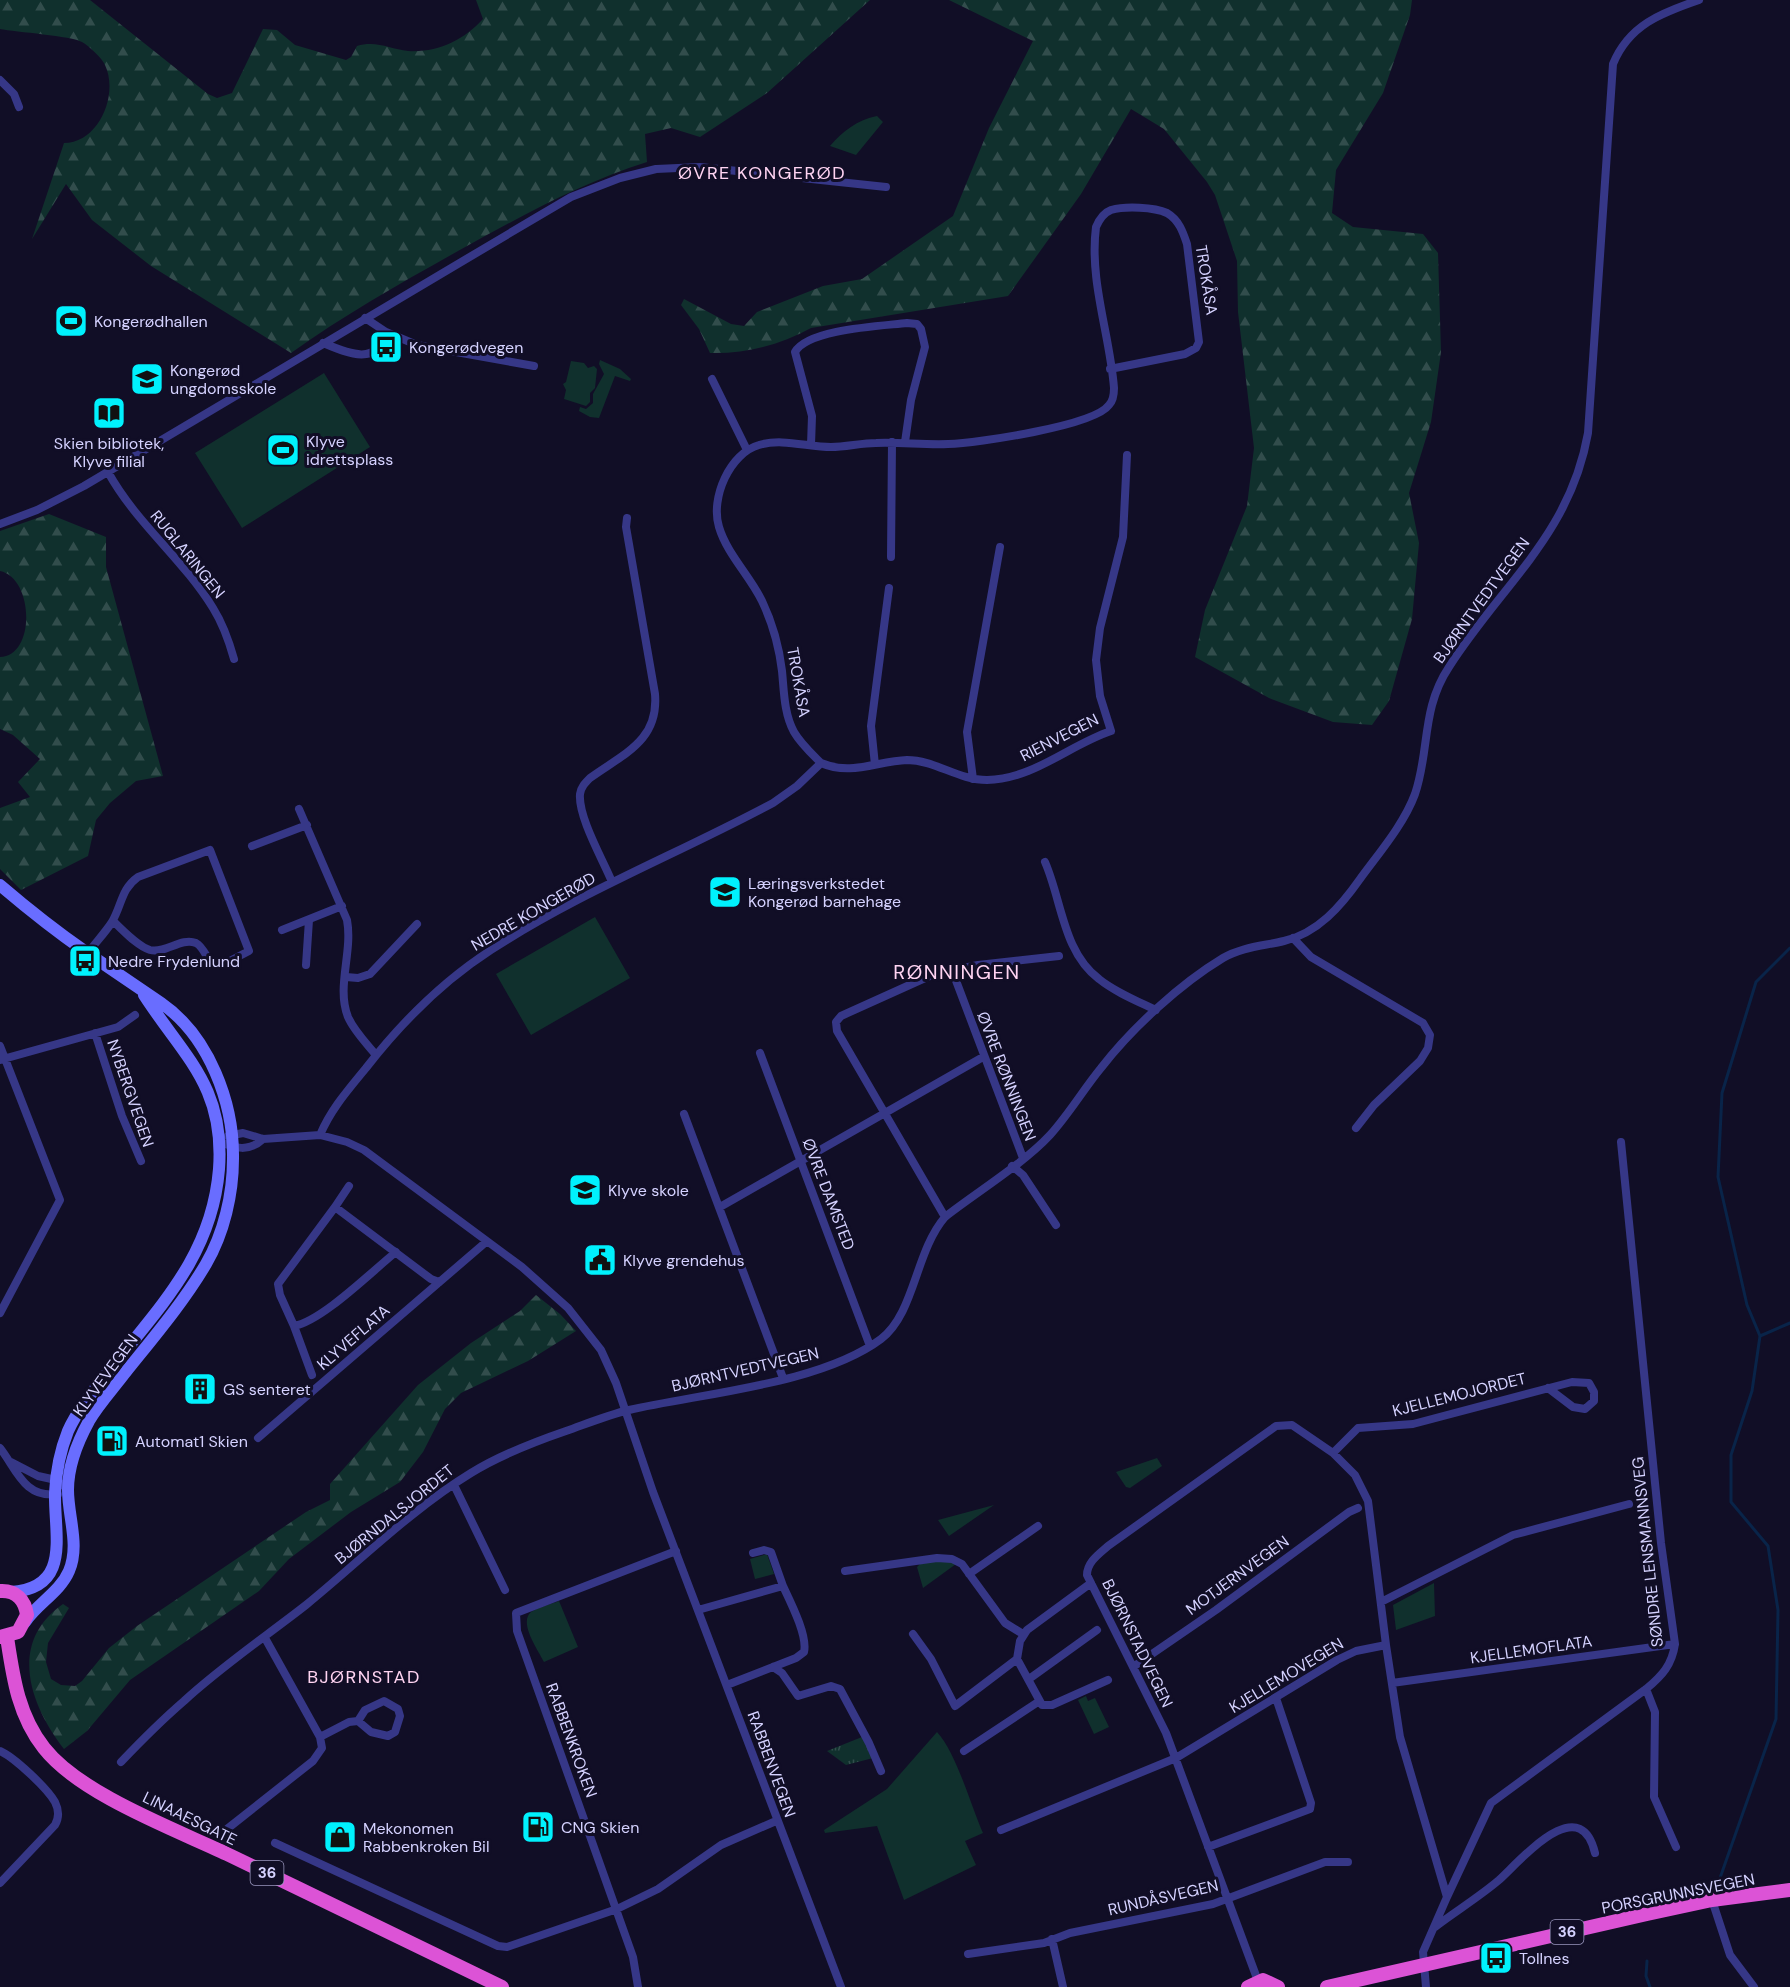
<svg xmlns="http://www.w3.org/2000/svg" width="1790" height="1987" font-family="'DM Sans',sans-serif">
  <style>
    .grass { fill: url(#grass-tufts) }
    .forest { fill: url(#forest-firs) }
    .park { fill: #10302d }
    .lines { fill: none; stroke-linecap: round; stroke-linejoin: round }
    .stream { stroke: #092449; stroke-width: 3 }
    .minor { stroke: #363787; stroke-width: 8 }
    .secondary { stroke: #696dff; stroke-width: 12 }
    .trunk { stroke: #dc53d6; stroke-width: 14 }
    .labels { text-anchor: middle; stroke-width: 6; stroke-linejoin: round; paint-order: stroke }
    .shield { fill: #110e26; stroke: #9a97be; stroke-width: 1.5 }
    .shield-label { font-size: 15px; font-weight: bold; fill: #d5d2ff }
    .street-label { font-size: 16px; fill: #d5d2ff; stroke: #110e26 }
    .poi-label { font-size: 16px; fill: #d5d2ff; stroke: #110e26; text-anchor: start }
    .neighbourhood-label { font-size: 18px; letter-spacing: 1.5px; fill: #ffd4f2; stroke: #110e26 }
    .quarter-label { font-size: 20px; letter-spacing: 1.5px; fill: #ffd4f2; stroke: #110e26 }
  </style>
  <defs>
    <pattern id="grass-tufts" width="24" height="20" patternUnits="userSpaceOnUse" patternTransform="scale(1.5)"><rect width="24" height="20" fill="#10302d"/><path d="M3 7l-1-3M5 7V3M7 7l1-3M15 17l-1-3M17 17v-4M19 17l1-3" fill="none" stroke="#324d4c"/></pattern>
    <pattern id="forest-firs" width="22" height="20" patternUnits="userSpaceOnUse" patternTransform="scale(1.5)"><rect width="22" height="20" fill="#10302d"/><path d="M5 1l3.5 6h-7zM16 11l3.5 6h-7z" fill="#324d4c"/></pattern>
  </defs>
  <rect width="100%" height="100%" fill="#110e26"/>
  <path class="grass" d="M862,1737L873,1758L846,1765L827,1751Z"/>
  <path class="forest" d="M0,0H90L208,94L217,98L232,93L263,29L277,30L295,45L346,60L351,57L357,46C376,40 390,49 408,51C437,53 464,40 483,19L476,0H870L767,93L700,137L671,128L645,134L647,162C580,183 520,217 458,251C401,283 344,315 291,353L151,266L92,220L66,184L32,239L64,143C99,143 119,94 105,65C102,58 89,46 82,42C72,36 16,32 0,29Z
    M949,0H1412L1410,15L1383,93L1336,170L1332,213L1353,227L1423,234L1438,253L1441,352L1431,422L1409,493L1419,543L1412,619L1389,701L1372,725L1333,722L1269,698L1195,657L1205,610L1247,506L1254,448L1238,312L1237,261L1215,195L1207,182L1164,129L1131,109L1081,194L1008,296L811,328C780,345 745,354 710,353L699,329L681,305L684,299L731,324L744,326L757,312L823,286L862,279L953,216L989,128L1033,41Z
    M49,514L106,537V567L163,776L136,781L110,803L96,820L88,856L21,890L0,869V808L30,797L18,782L40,759L13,735L0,729V657C36,656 34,578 0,571V531Z
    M536,1295L560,1314L576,1331L528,1361L461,1393L445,1409L423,1452L400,1482L351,1512L289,1559L259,1591L130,1680L87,1731L64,1749C29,1704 8,1642 63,1604L69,1608L48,1643L46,1662L51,1679L61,1685L75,1686L82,1681L109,1648L137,1626L306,1512L330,1500V1484L418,1385L471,1343L520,1311Z"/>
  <path class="park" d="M877,116L883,122L856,155L830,146C843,131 857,120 877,116Z
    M600,360L620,369L631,379L630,381L615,376L599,418L590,417L579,411L580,407L586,409L593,403V394L604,374L599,364Z
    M571,361L584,363L588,368L594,366L597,369L595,388L590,393V402L586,406L564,399L566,390L563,384L566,382Z
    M324,373L370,447L242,528L195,453Z
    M595,917L630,978L531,1035L496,974Z
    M1157,1458L1162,1466L1130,1488L1126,1487L1116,1472Z
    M994,1505L949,1536L938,1520Z
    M767,1554L774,1574L755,1579L750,1559Z
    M942,1560L956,1564L923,1588L917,1567L920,1564Z
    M1434,1583L1435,1616L1396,1630L1393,1605Z
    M559,1601L578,1647L544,1662C539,1651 518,1623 531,1612C539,1607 551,1604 559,1601Z
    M1086,1696L1088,1701L1095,1698L1109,1727L1094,1734L1078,1700Z
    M937,1732C956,1752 971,1806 983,1833L965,1841L976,1865L904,1900L877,1826L825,1833L824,1830L887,1789Z"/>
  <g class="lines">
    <path class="stream" d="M1760,1336L1790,1323
      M1720,1878L1776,1719L1778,1610L1768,1546L1731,1502V1455L1752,1391L1760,1336L1747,1305L1718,1177L1722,1093L1756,982L1790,948
      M1647,1961L1646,1976L1650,1987"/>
    <path class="minor" d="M0,80L14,94L19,107
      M365,318L386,332L417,345L534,366
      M323,343C347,353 378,367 386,332
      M712,379L747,450
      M811,445L812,416L795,352C808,329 881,326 907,323L917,324L921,329L925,347L911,400L905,442
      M108,472C136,523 183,559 213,608C223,624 229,641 234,659
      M0,524L37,510L84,486L537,217L571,197L620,178L656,169L700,167L886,187
      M891,557L892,442
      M821,763C851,776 877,761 907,760C935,760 958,780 987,780C1034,779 1069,745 1111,731L1100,696L1096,660L1100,628L1123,537L1127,455
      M875,765L871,726L889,588
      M973,779L967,732L1000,547
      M299,809L347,920C353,952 336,987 348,1017C354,1031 367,1044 376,1055
      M252,846L307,825
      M1045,862C1062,901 1063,952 1099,979C1115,992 1137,1001 1156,1010
      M612,882C603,860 578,817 580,794C581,787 585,783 590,778C623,754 659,741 655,694L626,527L627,518
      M282,930L342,906
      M1293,938L1311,957L1423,1023L1430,1035L1428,1048L1420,1061L1374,1105L1356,1128
      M88,953C95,943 105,933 112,922C122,905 121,889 138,877L210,850L249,951L222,965H213C207,960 204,947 196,943C181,937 165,954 150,950C137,946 123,930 113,921
      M306,965L309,920
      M952,970L1023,1158
      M346,977L358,978L370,974L417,924
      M95,1033L122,1116L141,1161
      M0,1046L60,1200L0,1313
      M760,1053L870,1346
      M0,1060L118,1027L135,1015
      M684,1114L783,1378
      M320,1135C331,1109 348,1090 366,1068C401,1023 443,981 491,950C580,892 680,853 773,803L797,786L821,763C811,753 801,744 794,732C784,714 784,691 782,671C779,646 773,624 762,601C750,576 727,554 719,527C710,498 730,453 759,445C782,438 808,447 831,447C846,447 861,443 876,443C900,442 924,445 948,444C977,443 1094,426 1109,405C1113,401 1114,394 1114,388C1110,335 1089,281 1096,227C1099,220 1103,213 1111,210C1125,206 1154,207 1167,213C1179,220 1183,232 1187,244L1199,342L1196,348L1185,354L1110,369
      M228,1136L243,1133L263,1139L320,1135L347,1142L364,1150L522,1267L568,1308L601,1350L616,1383L653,1492L841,1987
      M219,1141C235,1149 249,1152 263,1139
      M1012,1166L1023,1175L1056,1225
      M335,1207L349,1186
      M720,1207L983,1057
      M945,1217L837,1031L836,1022L841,1016L934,974L978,965L1059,956
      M396,1252C371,1272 322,1321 294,1326L280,1295L278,1284L335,1207L431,1279L439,1282
      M294,1326L312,1375
      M258,1438L486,1242
      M0,1448C16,1468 24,1499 58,1494
      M11,1462L38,1476L56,1480L68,1489
      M454,1485L505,1590
      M753,1553L764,1550L771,1552L783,1586
      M845,1571L937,1558L952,1559L962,1564L1005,1623L1023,1634
      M969,1574L1038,1526
      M1091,1583L1027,1630L1020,1641L1017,1659L1042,1705H1052L1108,1680
      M1381,1602L1513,1535L1629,1504
      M698,1610L783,1586C790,1601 808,1636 804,1652L796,1658L727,1685
      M913,1634L931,1659L955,1706L1017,1659
      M1386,1645L1368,1501L1355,1475L1333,1453L1358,1428L1413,1424L1572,1382L1589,1383L1594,1392V1401L1585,1409L1573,1407L1548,1388
      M773,1667L782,1673L798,1696L831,1686L840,1689L869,1743L881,1771
      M1133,1667L1216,1610L1349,1512L1358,1508
      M1029,1679L1097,1630
      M1392,1683L1675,1644
      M1646,1689L1655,1712L1654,1797L1676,1847
      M320,1737L349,1722L358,1721L371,1732L388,1736L395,1732L400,1716L398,1709L384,1701L365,1710L358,1721
      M0,1751C14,1757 47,1788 55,1802C59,1810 59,1818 55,1825L0,1883
      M964,1751L1038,1702
      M121,1762C141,1741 162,1720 184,1701C222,1666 265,1637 306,1605C360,1561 412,1509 471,1473C500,1455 534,1442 566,1431C586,1424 608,1415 629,1410C703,1393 821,1384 881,1339C915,1313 915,1252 945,1217C977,1192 1023,1164 1050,1135C1069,1114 1083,1090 1101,1068C1132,1028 1180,984 1223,958C1242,947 1263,946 1284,941C1318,933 1341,906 1360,879C1379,853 1404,824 1415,794C1430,750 1421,709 1449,667C1502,584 1570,535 1588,433L1613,64C1629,25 1661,13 1699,0
      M227,1829L313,1761L322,1748L320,1737L265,1638
      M1001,1830L1176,1758L1337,1660L1356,1651L1386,1645L1400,1737L1447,1897L1423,1952L1426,1987
      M275,1843L498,1946L507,1947L617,1909L658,1889L721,1845L776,1821
      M1208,1847L1310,1809L1311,1803L1276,1698
      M1447,1897L1491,1803L1646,1689C1662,1676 1672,1665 1675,1644L1661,1543L1621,1142
      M1712,1900L1730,1955L1754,1987
      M1435,1927C1456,1911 1479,1897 1499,1880C1521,1860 1580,1790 1595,1853
      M1052,1939L1063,1987
      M968,1954L1044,1943L1070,1933L1213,1904L1325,1862H1348
      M1258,1981L1166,1733L1087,1575C1087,1562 1099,1554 1108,1546L1276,1426L1292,1425L1333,1453
      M638,1987L633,1957L517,1631L516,1613L676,1551"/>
    <path class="secondary" d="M0,885C28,909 56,931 86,952C111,969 136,986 161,1003C209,1036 234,1103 233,1159C233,1194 224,1233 206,1264C183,1303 153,1338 125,1373C113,1389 99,1404 89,1421C78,1441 68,1466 68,1490C68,1517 80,1545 69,1571C60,1592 38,1603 25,1622
      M11,1592C72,1588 54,1535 55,1493C56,1472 60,1451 68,1431C78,1409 94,1390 109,1371C159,1307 212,1256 219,1169C225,1086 184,1057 144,995"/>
    <path class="trunk" d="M0,1591C16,1590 25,1600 27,1615L18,1632L0,1637
      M7,1637C13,1677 18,1715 44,1748C80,1794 174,1829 227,1854C319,1898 411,1943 502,1987
      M1248,1987L1263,1980L1278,1987
      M1327,1987L1647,1914L1712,1900L1790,1890"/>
  </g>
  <defs>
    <g id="stadium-square" transform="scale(1.725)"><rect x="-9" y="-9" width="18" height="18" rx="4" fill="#00f1fd" stroke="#110e26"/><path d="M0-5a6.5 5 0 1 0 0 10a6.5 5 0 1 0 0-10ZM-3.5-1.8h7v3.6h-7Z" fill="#111"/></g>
    <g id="bus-square" transform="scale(1.725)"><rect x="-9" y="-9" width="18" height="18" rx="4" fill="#00f1fd" stroke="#110e26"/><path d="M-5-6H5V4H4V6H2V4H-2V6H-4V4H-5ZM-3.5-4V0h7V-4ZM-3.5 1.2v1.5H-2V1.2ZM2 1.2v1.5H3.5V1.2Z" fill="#111"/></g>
    <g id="school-square" transform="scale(1.725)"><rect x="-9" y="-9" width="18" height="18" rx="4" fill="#00f1fd" stroke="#110e26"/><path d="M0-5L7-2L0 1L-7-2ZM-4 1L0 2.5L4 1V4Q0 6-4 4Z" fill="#111"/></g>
    <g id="library-square" transform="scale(1.725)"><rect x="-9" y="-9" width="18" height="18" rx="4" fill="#00f1fd" stroke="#110e26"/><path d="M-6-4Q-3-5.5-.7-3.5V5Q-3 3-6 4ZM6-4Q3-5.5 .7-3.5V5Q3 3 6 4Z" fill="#111"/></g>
    <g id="civic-square" transform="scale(1.725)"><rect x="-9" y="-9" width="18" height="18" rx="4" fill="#00f1fd" stroke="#110e26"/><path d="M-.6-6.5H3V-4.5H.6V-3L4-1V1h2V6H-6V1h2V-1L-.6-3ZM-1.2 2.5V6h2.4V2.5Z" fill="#111"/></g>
    <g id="building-square" transform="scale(1.725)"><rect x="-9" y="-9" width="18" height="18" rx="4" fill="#00f1fd" stroke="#110e26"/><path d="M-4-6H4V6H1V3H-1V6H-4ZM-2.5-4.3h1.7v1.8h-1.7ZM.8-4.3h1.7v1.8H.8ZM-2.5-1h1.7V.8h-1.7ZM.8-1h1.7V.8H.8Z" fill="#111"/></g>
    <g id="fuel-square" transform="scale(1.725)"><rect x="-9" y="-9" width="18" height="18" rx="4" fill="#00f1fd" stroke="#110e26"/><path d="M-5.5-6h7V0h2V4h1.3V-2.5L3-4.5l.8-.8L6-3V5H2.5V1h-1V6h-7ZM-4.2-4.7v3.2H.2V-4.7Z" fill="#111"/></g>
    <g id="shop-square" transform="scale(1.725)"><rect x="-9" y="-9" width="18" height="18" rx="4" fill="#00f1fd" stroke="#110e26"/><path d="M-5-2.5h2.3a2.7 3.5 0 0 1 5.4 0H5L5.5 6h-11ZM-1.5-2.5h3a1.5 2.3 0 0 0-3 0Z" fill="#111"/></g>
  </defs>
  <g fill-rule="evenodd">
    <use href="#stadium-square" x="71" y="321"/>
    <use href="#bus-square" x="386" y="347"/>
    <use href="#school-square" x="147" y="379"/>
    <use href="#library-square" x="109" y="413"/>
    <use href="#stadium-square" x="283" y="450"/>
    <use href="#school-square" x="725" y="892"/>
    <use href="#bus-square" x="85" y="961"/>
    <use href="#school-square" x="585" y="1190"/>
    <use href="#civic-square" x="600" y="1260"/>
    <use href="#building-square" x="200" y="1389"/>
    <use href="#fuel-square" x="112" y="1441"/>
    <use href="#fuel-square" x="538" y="1827"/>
    <use href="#shop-square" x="340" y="1837"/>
    <use href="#bus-square" x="1496" y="1958"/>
  </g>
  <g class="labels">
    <g class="shield">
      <rect x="250.5" y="1861" width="33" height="24" rx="4.5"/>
      <rect x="1550.5" y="1920" width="33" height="24" rx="4.5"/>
    </g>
    <g class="shield-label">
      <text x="267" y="1878">36</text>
      <text x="1567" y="1937">36</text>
    </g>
    <g class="street-label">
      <text transform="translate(1207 280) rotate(81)" y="6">TROKÅSA</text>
      <text transform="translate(188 554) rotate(51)" y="6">RUGLARINGEN</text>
      <text transform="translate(1481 600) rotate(-54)" y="6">BJØRNTVEDTVEGEN</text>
      <text transform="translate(799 682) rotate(80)" y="6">TROKÅSA</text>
      <text transform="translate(1059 737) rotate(-27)" y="6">RIENVEGEN</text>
      <text transform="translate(533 911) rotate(-30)" y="6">NEDRE KONGERØD</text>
      <text transform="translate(1007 1076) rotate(69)" y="6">ØVRE RØNNINGEN</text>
      <text transform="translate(131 1093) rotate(71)" y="6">NYBERGVEGEN</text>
      <text transform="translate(829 1194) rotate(69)" y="6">ØVRE DAMSTED</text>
      <text transform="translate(353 1337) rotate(-41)" y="6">KLYVEFLATA</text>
      <text transform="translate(745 1369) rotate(-13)" y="6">BJØRNTVEDTVEGEN</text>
      <text transform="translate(105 1375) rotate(-54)" y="6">KLYVEVEGEN</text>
      <text transform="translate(1459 1394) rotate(-14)" y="6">KJELLEMOJORDET</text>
      <text transform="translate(394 1514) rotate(-39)" y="6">BJØRNDALSJORDET</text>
      <text transform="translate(1647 1552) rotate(-96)" y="6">SØNDRE LENSMANNSVEG</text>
      <text transform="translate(1237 1575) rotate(-36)" y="6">MOTJERNVEGEN</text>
      <text transform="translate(1138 1643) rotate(64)" y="6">BJØRNSTADVEGEN</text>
      <text transform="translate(1531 1649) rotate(-8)" y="6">KJELLEMOFLATA</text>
      <text transform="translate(1286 1675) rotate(-31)" y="6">KJELLEMOVEGEN</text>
      <text transform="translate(572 1740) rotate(70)" y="6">RABBENKROKEN</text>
      <text transform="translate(772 1764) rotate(70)" y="6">RABBENVEGEN</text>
      <text transform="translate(190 1818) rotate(26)" y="6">LINAAESGATE</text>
      <text transform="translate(1678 1893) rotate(-11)" y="6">PORSGRUNNSVEGEN</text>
      <text transform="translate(1163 1897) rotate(-13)" y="6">RUNDÅSVEGEN</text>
    </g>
    <g class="poi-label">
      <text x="94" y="327">Kongerødhallen</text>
      <text x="409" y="353">Kongerødvegen</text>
      <text x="170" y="376">Kongerød<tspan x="170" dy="18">ungdomsskole</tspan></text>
      <text x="306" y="447">Klyve<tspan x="306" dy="18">idrettsplass</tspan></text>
      <text x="109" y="449" text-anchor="middle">Skien bibliotek,<tspan x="109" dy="18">Klyve filial</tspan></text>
      <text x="748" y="889">Læringsverkstedet<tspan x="748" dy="18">Kongerød barnehage</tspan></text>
      <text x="108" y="967">Nedre Frydenlund</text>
      <text x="608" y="1196">Klyve skole</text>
      <text x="623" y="1266">Klyve grendehus</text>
      <text x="223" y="1395">GS senteret</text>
      <text x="135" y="1447">Automat1 Skien</text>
      <text x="561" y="1833">CNG Skien</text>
      <text x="363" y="1834">Mekonomen<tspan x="363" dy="18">Rabbenkroken Bil</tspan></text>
      <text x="1519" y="1964">Tollnes</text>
    </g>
    <g class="neighbourhood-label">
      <text x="762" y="179">ØVRE KONGERØD</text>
      <text x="364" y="1683">BJØRNSTAD</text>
    </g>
    <g class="quarter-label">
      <text x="957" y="979">RØNNINGEN</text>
    </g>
  </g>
</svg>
